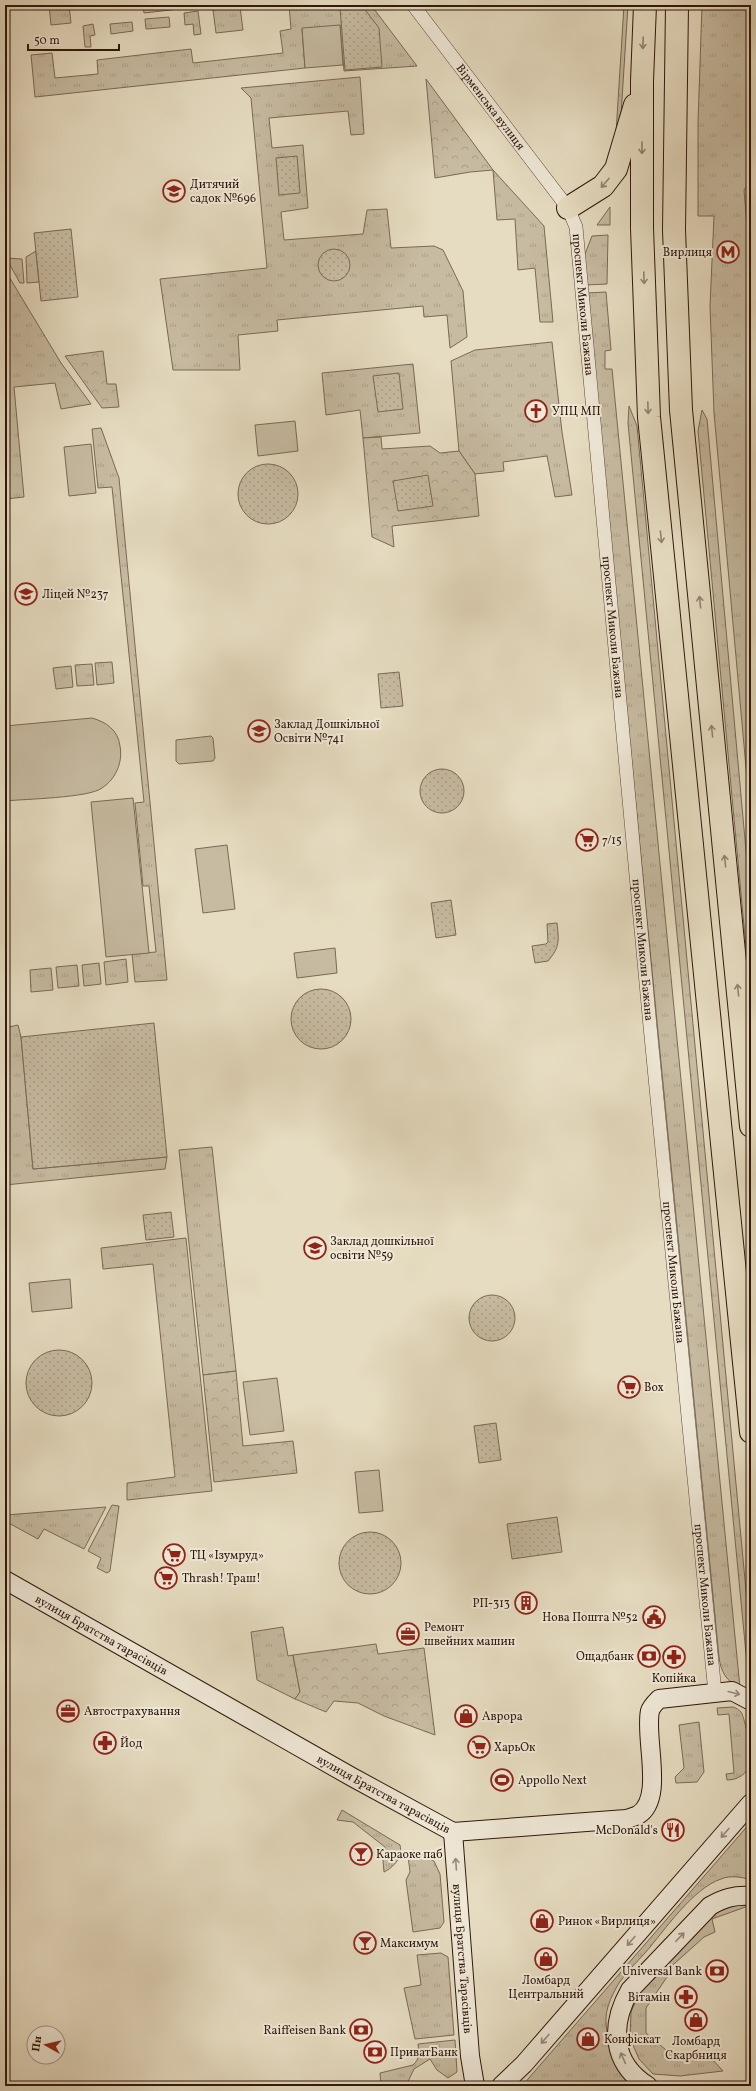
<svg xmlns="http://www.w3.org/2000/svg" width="756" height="2091" font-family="Vollkorn,serif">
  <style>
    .grass { fill: url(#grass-tufts); stroke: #7a6956 }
    .forest { fill: url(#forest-crowns); stroke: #7a6956 }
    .park { fill: url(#park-dots); stroke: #7a6956 }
    .pitch { fill: #c7bba2; stroke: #7a6956 }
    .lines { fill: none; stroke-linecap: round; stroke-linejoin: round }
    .street-casing { stroke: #5c4838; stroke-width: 14 }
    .secondary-casing { stroke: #2e170a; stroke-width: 20 }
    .highway-casing { stroke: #2e170a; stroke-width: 24 }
    .street { stroke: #efe8d7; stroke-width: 13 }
    .secondary { stroke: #efe8d7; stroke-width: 18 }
    .highway { stroke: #e6dcc1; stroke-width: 22 }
    .oneway { stroke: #93836f }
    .oneway2 { stroke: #988a7b }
    .labels { text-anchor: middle; stroke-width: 4; stroke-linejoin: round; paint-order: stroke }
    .street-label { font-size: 12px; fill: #2e170a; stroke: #efe8d7 }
    .poi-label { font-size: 12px; fill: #2e170a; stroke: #efe8d7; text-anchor: start }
  </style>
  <defs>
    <pattern id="grass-tufts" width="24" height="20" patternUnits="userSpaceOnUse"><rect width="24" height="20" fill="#c7bba2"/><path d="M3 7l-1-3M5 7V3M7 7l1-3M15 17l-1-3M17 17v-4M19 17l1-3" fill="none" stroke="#aba08a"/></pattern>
    <pattern id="forest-crowns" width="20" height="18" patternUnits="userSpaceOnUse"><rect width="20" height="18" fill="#c7bba2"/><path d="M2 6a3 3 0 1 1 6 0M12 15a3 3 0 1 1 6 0" fill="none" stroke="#aba08a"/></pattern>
    <pattern id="park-dots" width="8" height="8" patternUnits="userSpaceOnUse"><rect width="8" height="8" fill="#c7bba2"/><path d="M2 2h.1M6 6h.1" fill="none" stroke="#aba08a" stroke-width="1.8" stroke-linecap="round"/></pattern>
  </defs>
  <rect width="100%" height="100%" fill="#e6dcc1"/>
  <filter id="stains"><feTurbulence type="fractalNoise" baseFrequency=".005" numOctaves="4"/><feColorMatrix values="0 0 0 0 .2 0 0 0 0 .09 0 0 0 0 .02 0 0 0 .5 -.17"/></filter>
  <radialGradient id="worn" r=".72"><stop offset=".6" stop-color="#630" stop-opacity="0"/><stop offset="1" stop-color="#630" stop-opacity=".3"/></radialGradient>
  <path class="grass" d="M49,5H69L71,23L51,25Z
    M143,5H214L144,13Z
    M289,5H371L417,66L344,71L340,26L302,29L305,68L35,97L31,55L52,53L55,78L98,74L97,60L191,49L193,63L283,53L280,31L291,29Z
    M624,5H628L621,115L616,133Z
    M702,5H751V823L714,413L710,306L714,216H698V123Z
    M240,7L243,30L216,33L213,10Z
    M198,11L201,34L194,35L193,24L185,25L184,13Z
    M169,17L170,27L146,29L145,19Z
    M132,22L133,31L111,34L110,24Z
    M93,24L95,35L90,36L91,47H85L83,26Z
    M360,77L364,134L351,135L348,111L269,118L272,148L303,145L308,208L281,212L284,240L363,234L367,210L387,209L391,248L434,246L443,250L463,291L467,337L450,348L447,315L424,317L423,306L277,320L278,331L238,335L240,370H173L160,279L267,268L251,98L241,88Z
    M493,170L544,226L553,322H540L535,268L518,270L515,219L497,220Z
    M610,207V225H597Z
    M608,235L607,284L586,285L583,259L592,236Z
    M36,251L39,282L27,283L26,257Z
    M6,258L22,259L24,283H20Z
    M5,270L61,363L91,404L61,409L55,383L14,387L24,497L5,499Z
    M606,292L611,350L605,351V369H612L740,1688C726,1681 721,1672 719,1657L586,293Z
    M552,342L562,432L572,495L555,497L547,456L503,462L504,471L475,474L459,451L451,361L475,350Z
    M413,364L420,433L363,438L360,410L326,415L322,373Z
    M629,406L637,426L748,1612L747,1664L628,423Z
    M702,410L707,419L751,906V1001L698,431Z
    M101,428L119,478L167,980L135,982L132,954L156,952L149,886H143L135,803L144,802L112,487L98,488L92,429Z
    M112,662L114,683L97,685L95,663Z
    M92,664L94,685L77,686L75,665Z
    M71,666L73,687L56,689L53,668Z
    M126,959L128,982L106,985L104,962Z
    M99,963L101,984L84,986L82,965Z
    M77,965L79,986L58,988L56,967Z
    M51,968L53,990L31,992L30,970Z
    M5,1023L9,1027L18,1025L21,1037L33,1169L167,1157L165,1169L5,1185Z
    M212,1147L236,1371L203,1375L179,1150Z
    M186,1238L212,1491L127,1500V1483L175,1477L153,1264L103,1269L101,1248Z
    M112,1505L119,1506L110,1571L107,1573L97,1568L101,1558L88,1551Z
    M106,1507L84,1549L44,1529L38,1539L5,1521L6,1515Z
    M283,1627L288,1656L293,1655L300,1692L295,1699L257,1680L251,1632Z
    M733,1707C736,1708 739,1710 741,1712C745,1718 753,1757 750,1764C747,1774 738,1780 727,1780L726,1774L734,1773L729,1714L718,1715L717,1708Z
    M699,1722L704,1772L697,1782L676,1783L675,1777L684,1768L679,1725Z
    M342,1810L400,1845C403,1857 394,1867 384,1872L383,1860L385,1847L353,1822L337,1820Z
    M751,1822V1880C742,1877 730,1875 721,1879C692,1889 665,1930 645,1953C637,1962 626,1972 619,1983C613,1993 607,2005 606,2017C605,2040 617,2066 629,2085L522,2086Z
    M413,1850L434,1861L440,1874L444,1922L440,1928L413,1932L406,1880L410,1872L408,1856Z
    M739,1902L751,1905L712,1919L715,1932L704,1937L664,1973L667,1977L646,2008V2033L673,2056L698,2051L711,2058L723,2071L680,2076L653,2074L639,2059L630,2038L631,2012L644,1983L710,1913Z
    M441,1953L448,1957L454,2035L415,2039L404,1988L421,1985L417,1955Z
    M455,2040L457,2072L448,2078L437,2070L430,2059L414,2069L406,2086H381L380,2073L413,2065C420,2059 419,2052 418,2044Z"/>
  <path class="forest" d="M426,79L493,170L470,172L435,178Z
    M751,180V275L744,190Z
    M103,351L107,384H116L119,407L102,408L65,356Z
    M381,437L382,449L430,446L440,453L459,451L475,474L479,516L392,526L394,547L372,537L363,438Z
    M236,1371L243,1446L293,1441L297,1473L214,1482L203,1375Z
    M376,1644L378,1654L424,1648L435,1735L384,1716L358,1703L334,1701L326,1712L295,1699L300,1692L293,1655Z"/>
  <path class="park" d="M363,7L379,28L382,67L345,70L340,8Z
    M297,156L300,193L279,195L276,158Z
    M71,229L78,297L41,301L34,233Z
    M318 265a16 16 0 1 1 32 0a16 16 0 1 1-32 0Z
    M399,373L403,409L378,412L373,376Z
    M238 494a30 30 0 1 1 60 0a30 30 0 1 1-60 0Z
    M428,475L433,506L398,511L393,481Z
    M399,672L403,706L381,708L378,674Z
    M420 791a22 22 0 1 1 44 0a22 22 0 1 1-44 0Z
    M451,900L456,935L436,938L431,903Z
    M557,923C559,941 560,947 548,961L535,963L532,946L546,944L548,942L547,924Z
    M291 1019a30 30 0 1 1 60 0a30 30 0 1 1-60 0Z
    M154,1023L167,1157L33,1169L21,1037Z
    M171,1212L174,1237L146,1240L143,1215Z
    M469 1318a23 23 0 1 1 46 0a23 23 0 1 1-46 0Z
    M26 1383a33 33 0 1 1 66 0a33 33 0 1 1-66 0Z
    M496,1423L501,1460L479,1463L474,1426Z
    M557,1517L562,1552L512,1559L507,1524Z
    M339 1563a31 31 0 1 1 62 0a31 31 0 1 1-62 0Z"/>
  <path class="pitch" d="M340,25L343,65L305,68L302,28Z
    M295,421L298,451L258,456L255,425Z
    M91,444L96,493L69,496L64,447Z
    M92,718C106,722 118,730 120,746C123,762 116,779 102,788C89,798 24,799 5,801V726Z
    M211,736L213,738L215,758L213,761L179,764L176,761V740Z
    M133,798L149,953L106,957L91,802Z
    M227,845L235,909L203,913L195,849Z
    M335,948L337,973L297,978L294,953Z
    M70,1279L72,1308L32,1312L29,1283Z
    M277,1378L284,1431L250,1435L243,1382Z
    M379,1470L383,1511L359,1513L355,1472Z"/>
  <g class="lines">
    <g class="street-casing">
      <g id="street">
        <path id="s1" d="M413,5L568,208L576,227L650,1026L715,1693"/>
      </g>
    </g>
    <g class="secondary-casing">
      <g id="secondary">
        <path id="s2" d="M5,1580L352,1777L453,1832L626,1819C630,1818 634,1817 638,1815C665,1799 644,1738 650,1711C651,1707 656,1702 659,1699L732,1691L751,1701"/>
        <path id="s3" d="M453,1832L470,2056L475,2086"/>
        <path d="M501,2086L524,2064L751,1803"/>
        <path d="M648,2086C611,2063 610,2025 630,1990L710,1906C724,1898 734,1895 751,1896"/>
      </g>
    </g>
    <g class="highway-casing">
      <path id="highway" d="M645,5L642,81V228L649,417L751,1432
        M677,5L674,230L681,410L751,1126
        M568,208L603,186L616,169L635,105"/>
    </g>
    <use href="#street" class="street"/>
    <use href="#secondary" class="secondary"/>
    <use href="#highway" class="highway"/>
  </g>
  <defs><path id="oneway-shaft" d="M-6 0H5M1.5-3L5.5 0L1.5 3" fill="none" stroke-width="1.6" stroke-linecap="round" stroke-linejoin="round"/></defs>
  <g class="oneway">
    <use href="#oneway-shaft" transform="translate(643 43) rotate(92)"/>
    <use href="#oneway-shaft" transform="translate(642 148) rotate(90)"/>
    <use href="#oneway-shaft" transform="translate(605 183) rotate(131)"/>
    <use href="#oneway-shaft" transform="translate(644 278) rotate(88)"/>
    <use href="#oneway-shaft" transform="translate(648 408) rotate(88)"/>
    <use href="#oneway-shaft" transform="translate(661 537) rotate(84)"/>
    <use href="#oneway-shaft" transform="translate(700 602) rotate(-96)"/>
    <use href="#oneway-shaft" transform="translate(712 731) rotate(-96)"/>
    <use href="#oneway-shaft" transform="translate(725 861) rotate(-96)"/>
    <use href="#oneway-shaft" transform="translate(738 990) rotate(-96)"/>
  </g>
  <g class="oneway2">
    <use href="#oneway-shaft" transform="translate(734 1693) rotate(14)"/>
    <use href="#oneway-shaft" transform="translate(725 1833) rotate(131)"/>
    <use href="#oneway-shaft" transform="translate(456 1864) rotate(-94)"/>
    <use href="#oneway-shaft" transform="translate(680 1937) rotate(-46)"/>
    <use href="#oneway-shaft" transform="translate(631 1941) rotate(131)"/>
    <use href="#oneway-shaft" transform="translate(545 2039) rotate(131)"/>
    <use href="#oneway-shaft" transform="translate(623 2058) rotate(-114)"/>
  </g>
  <defs>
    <g id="school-ring" transform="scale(1.15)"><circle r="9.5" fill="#efe8d7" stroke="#8f2418" stroke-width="1.5"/><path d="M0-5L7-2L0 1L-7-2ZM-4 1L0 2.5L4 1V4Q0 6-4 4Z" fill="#8f2418"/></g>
    <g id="metro-ring" transform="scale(1.15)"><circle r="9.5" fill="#efe8d7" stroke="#8f2418" stroke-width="1.5"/><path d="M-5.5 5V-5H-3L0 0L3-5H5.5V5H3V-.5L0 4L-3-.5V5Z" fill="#8f2418"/></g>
    <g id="church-ring" transform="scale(1.15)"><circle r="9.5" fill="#efe8d7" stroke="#8f2418" stroke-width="1.5"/><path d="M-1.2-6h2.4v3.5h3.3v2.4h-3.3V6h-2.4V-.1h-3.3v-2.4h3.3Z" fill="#8f2418"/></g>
    <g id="supermarket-ring" transform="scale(1.15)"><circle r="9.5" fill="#efe8d7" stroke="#8f2418" stroke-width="1.5"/><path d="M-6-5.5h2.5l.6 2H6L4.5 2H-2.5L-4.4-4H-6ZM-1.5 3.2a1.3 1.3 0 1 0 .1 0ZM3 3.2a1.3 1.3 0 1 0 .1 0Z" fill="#8f2418"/></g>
    <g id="building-ring" transform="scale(1.15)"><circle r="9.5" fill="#efe8d7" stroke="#8f2418" stroke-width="1.5"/><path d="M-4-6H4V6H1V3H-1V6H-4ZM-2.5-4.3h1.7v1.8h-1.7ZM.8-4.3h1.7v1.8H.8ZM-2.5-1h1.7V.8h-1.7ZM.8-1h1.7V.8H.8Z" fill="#8f2418"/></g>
    <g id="civic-ring" transform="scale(1.15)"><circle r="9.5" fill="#efe8d7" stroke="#8f2418" stroke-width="1.5"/><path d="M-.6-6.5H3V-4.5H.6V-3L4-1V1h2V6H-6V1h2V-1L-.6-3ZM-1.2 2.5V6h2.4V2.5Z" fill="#8f2418"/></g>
    <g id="office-ring" transform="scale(1.15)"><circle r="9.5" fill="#efe8d7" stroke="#8f2418" stroke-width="1.5"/><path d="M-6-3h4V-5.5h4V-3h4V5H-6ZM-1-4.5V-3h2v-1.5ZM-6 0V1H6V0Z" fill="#8f2418"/></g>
    <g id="bank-ring" transform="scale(1.15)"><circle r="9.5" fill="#efe8d7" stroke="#8f2418" stroke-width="1.5"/><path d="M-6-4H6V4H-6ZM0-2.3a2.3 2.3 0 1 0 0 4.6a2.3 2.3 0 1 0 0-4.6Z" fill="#8f2418"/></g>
    <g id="pharmacy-ring" transform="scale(1.15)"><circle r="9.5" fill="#efe8d7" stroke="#8f2418" stroke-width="1.5"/><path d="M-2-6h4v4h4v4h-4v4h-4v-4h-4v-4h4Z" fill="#8f2418"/></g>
    <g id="shop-ring" transform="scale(1.15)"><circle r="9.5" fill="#efe8d7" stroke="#8f2418" stroke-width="1.5"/><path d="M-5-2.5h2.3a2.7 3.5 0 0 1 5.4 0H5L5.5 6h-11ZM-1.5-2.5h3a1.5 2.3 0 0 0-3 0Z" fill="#8f2418"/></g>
    <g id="stadium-ring" transform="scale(1.15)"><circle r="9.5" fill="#efe8d7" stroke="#8f2418" stroke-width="1.5"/><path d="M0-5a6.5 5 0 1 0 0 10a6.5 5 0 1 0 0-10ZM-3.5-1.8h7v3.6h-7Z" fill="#8f2418"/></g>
    <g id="restaurant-ring" transform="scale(1.15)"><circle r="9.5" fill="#efe8d7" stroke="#8f2418" stroke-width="1.5"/><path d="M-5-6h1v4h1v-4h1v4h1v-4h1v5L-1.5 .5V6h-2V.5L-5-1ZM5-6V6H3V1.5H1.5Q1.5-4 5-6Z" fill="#8f2418"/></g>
    <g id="bar-ring" transform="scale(1.15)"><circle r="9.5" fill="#efe8d7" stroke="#8f2418" stroke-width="1.5"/><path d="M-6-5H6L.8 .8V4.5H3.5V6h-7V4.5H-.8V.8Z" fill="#8f2418"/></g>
  </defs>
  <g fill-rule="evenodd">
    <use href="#school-ring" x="174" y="191"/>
    <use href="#metro-ring" x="728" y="252"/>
    <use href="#church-ring" x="536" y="411"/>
    <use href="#school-ring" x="26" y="594"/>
    <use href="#school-ring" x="259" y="731"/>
    <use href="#supermarket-ring" x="587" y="840"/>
    <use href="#school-ring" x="315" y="1248"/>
    <use href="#supermarket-ring" x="629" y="1387"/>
    <use href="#supermarket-ring" x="174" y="1555"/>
    <use href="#supermarket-ring" x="166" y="1578"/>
    <use href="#building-ring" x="526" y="1603"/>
    <use href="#civic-ring" x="654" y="1617"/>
    <use href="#office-ring" x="408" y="1634"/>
    <use href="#bank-ring" x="649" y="1656"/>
    <use href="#pharmacy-ring" x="674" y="1657"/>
    <use href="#office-ring" x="68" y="1711"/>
    <use href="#shop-ring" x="466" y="1716"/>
    <use href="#pharmacy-ring" x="105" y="1743"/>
    <use href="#supermarket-ring" x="479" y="1747"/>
    <use href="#stadium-ring" x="502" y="1780"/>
    <use href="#restaurant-ring" x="673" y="1830"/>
    <use href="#bar-ring" x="361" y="1854"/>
    <use href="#shop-ring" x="542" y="1921"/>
    <use href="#bar-ring" x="365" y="1943"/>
    <use href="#shop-ring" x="546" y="1959"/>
    <use href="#bank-ring" x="717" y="1971"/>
    <use href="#pharmacy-ring" x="686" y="1997"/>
    <use href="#shop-ring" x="696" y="2020"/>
    <use href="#bank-ring" x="361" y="2030"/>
    <use href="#shop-ring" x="588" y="2039"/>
    <use href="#bank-ring" x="375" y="2052"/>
  </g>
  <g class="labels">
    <g class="street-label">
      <text dy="4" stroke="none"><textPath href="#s1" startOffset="128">Вірменська вулиця</textPath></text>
      <text dy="4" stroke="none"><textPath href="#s1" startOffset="354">проспект Миколи Бажана</textPath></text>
      <text dy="4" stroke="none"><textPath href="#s1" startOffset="678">проспект Миколи Бажана</textPath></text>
      <text dy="4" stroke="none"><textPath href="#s1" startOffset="1002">проспект Миколи Бажана</textPath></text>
      <text dy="4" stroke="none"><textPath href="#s1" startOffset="1326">проспект Миколи Бажана</textPath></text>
      <text dy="4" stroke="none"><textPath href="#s1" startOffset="1650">проспект Миколи Бажана</textPath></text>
      <text dy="4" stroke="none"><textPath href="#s2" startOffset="111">вулиця Братства тарасівців</textPath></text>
      <text dy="4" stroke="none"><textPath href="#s2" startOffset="435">вулиця Братства тарасівців</textPath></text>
      <text dy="4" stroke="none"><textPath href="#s3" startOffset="127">вулиця Братства Тарасівців</textPath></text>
    </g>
    <g class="poi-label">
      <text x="190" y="188">Дитячий<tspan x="190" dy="14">садок №696</tspan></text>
      <text x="712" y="256" text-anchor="end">Вирлиця</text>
      <text x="552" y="415">УПЦ МП</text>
      <text x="42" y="598">Ліцей №237</text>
      <text x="274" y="728">Заклад Дошкільної<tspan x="274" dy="14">Освіти №741</tspan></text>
      <text x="602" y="844">7/15</text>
      <text x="330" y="1245">Заклад дошкільної<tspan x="330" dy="14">освіти №59</tspan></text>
      <text x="644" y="1391">Box</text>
      <text x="190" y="1559">ТЦ «Ізумруд»</text>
      <text x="182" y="1582">Thrash! Траш!</text>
      <text x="510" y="1607" text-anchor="end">РП-313</text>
      <text x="638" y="1621" text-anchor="end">Нова Пошта №52</text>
      <text x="424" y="1631">Ремонт<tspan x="424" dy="14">швейних машин</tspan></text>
      <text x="634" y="1660" text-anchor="end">Ощадбанк</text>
      <text x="674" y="1682" text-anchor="middle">Копійка</text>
      <text x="84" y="1715">Автострахування</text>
      <text x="482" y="1720">Аврора</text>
      <text x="120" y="1747">Йод</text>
      <text x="494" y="1751">ХарьОк</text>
      <text x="518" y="1784">Appollo Next</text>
      <text x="658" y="1834" text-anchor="end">McDonald's</text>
      <text x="376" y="1858">Караоке паб</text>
      <text x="558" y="1925">Ринок «Вирлиця»</text>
      <text x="380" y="1947">Максимум</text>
      <text x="702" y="1975" text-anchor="end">Universal Bank</text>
      <text x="546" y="1984" text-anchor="middle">Ломбард<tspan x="546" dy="14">Центральний</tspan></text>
      <text x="670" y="2001" text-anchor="end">Вітамін</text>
      <text x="346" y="2034" text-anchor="end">Raiffeisen Bank</text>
      <text x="604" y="2043">Конфіскат</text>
      <text x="696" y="2045" text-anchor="middle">Ломбард<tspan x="696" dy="14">Скарбниця</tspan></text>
      <text x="390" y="2056">ПриватБанк</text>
    </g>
  </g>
  <rect width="756" height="2091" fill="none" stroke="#e6dcc1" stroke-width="20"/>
  <rect x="6" y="6" width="744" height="2079" fill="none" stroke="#2e170a" stroke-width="2"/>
  <rect x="10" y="10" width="736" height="2071" fill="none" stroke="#2e170a"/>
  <g transform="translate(46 2045) rotate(278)"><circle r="19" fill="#efe8d7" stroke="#a29485"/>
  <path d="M0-3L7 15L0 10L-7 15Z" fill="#8f2418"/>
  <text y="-6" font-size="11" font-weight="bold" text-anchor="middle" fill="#2e170a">Пн</text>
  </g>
  <path d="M28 44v6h91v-6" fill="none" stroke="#2e170a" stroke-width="2"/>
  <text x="34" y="44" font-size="12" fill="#2e170a" stroke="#efe8d7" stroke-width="3" paint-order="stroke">50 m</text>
  <rect width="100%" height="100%" filter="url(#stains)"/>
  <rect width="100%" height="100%" fill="url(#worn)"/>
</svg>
